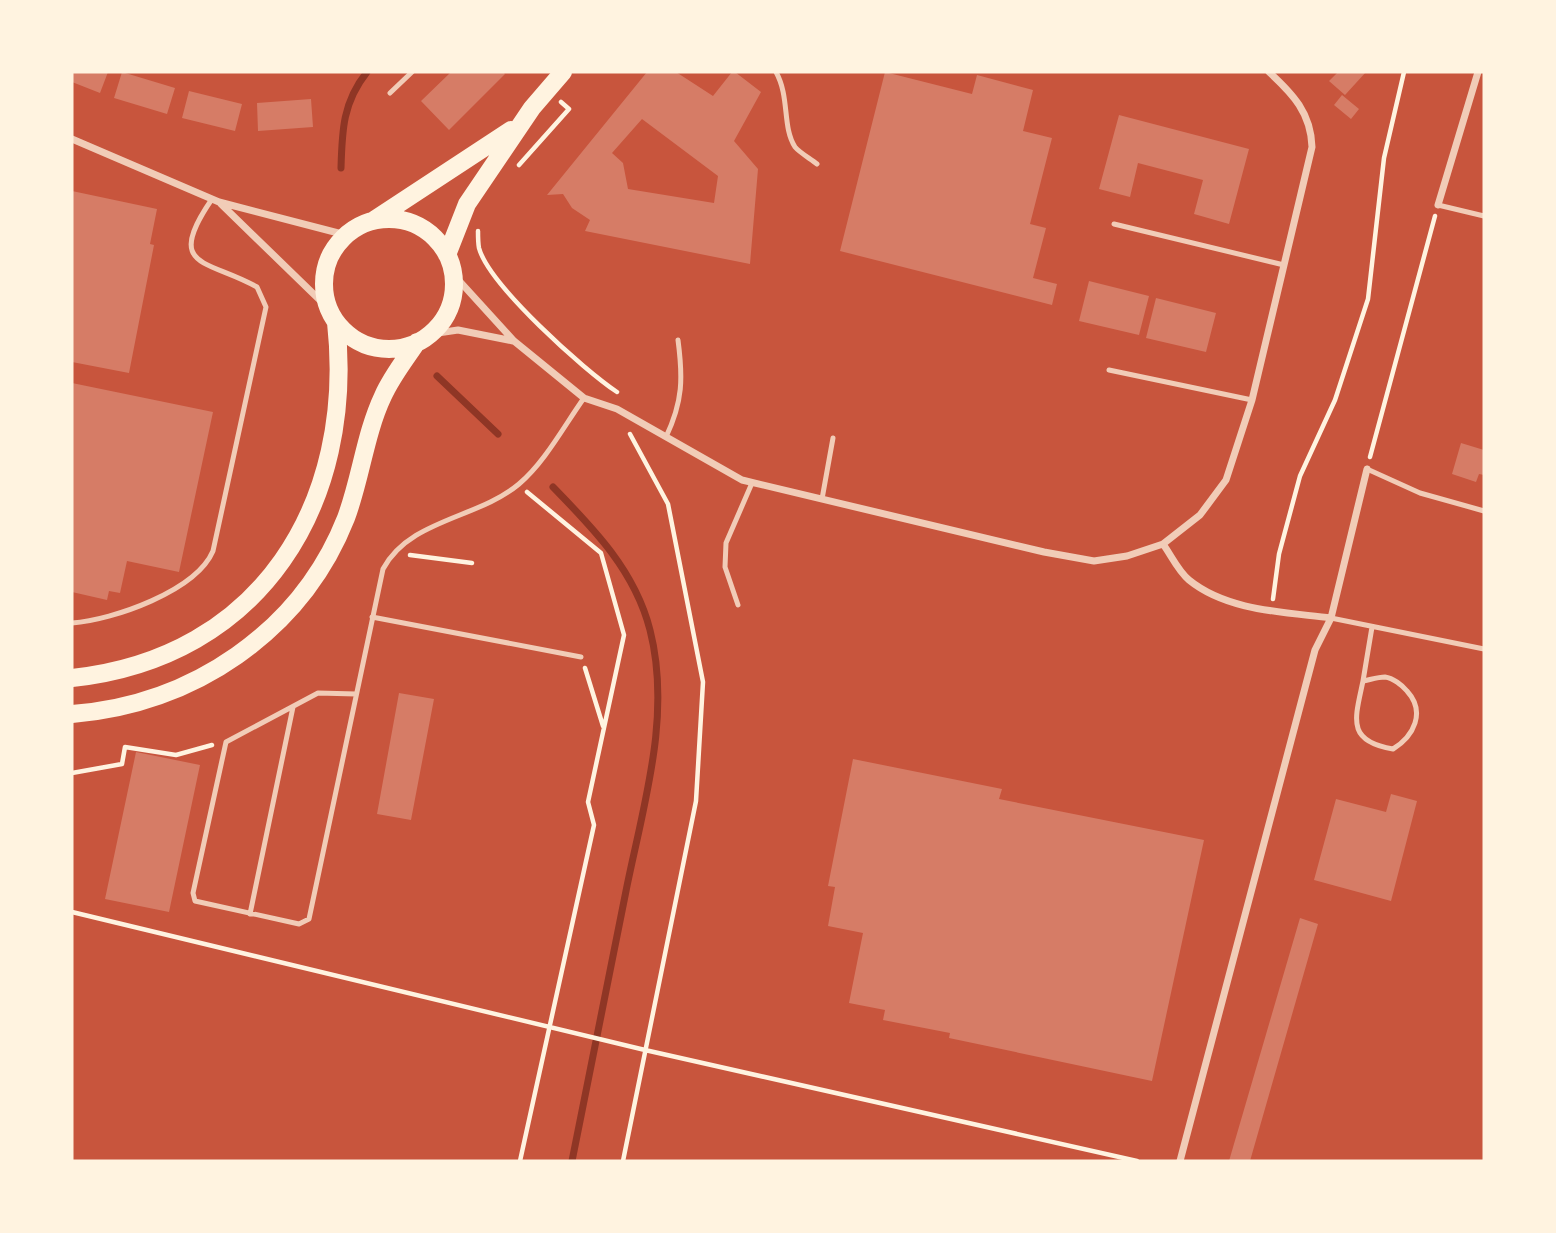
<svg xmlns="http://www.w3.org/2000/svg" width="1556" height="1233" font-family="Inter,sans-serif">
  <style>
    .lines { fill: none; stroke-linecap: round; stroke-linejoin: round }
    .stream { stroke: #8f3625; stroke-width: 7 }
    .building { fill: #d67c66; fill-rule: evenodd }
    .path { stroke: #fff3e0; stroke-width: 4.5 }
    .service { stroke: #f1ccb7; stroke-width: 5 }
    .minor { stroke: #f1ccb7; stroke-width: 7 }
    .primary { stroke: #fff3e0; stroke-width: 18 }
  </style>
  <rect width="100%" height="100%" fill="#c8553d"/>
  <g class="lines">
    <path class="stream" d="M341,168C342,130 343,102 367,72
      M437,376L498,434
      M553,487C594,529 635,571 650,630C672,716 643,806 626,891C608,981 590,1071 572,1161"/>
  </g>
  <path class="building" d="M72,72H108L100,93L72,82Z
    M122,72L175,88L167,114L114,98Z
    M451,72H503L505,74L449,130L421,101Z
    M647,72H676L713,96L732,72H735L761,92L734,141L758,169L750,264L585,231L590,220L572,208L563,194L547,195ZM642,119L718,176L714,203L628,189L623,163L612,153Z
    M885,72L972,94L977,75L1033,90L1023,131L1052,138L1030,224L1046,228L1033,278L1057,284L1052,305L840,251Z
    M1338,72H1366L1345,95L1329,81Z
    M189,91L242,104L235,131L182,118Z
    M1342,95L1359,109L1351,119L1334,105Z
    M311,99L313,127L258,131L257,103Z
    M1119,115L1249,149L1229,224L1194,214L1203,180L1138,163L1130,197L1099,189Z
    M72,191L157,209L150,244L154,245L129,373L72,362Z
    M1089,281L1149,296L1139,335L1079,321Z
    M1156,298L1216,313L1206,352L1146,338Z
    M72,383L213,412L179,572L127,561L120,593L109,591L107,600L72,592Z
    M1461,443L1484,450V475L1479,474L1476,482L1452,474Z
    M399,693L434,699L411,820L377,814Z
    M136,752L200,765L169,912L105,899Z
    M853,759L1002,789L999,799L1204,840L1152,1081L949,1038L950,1033L883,1020L885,1010L849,1003L863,933L828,926L835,887L828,886Z
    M1391,794L1417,801L1391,901L1314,880L1336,799L1386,812Z
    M1300,918L1318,924L1250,1161H1229Z"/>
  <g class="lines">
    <path class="path" d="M519,165L569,109L561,102
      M478,231C478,236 478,243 479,248C489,285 584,370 617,392
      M1370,457L1435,216
      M410,555L472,563
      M1273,599L1279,554L1300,476L1335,400L1368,299L1384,158L1404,72
      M585,668L603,726
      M72,773L122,764L125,747L176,755L212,745
      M72,912L645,1050L1137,1161
      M520,1161L594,825L588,802L624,635L601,553L527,492
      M623,1161L696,801L703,682L668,504L630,434"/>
    <path class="service" d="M776,72C790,97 782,127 795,147C800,153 811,159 817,164
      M390,93L412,72
      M1438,205L1484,216
      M1114,224L1284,265
      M1109,370L1252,400
      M666,437C683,401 683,378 678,340
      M1367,469L1420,493L1484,511
      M822,499L833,438
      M738,605L725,567L726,543L752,483
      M372,617L581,657
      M1331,618L1484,649
      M72,623C113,620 196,591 213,551L266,307L257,287C207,259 164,269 212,199
      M1363,681C1355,719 1346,741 1393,749C1414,736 1426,712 1407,691C1402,685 1393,678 1385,677C1378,677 1369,680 1363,681L1372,627
      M356,694L318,693L226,742L193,893L195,901L299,924L309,919L383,569C410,519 477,519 519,484C545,462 564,426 584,398
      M250,914L293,707"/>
    <path class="minor" d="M72,139L219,202L346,235
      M221,204L328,308
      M1438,205L1478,72
      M453,274L514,341L584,398L617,409L742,480L1044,552L1094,561L1127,556L1163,544L1200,515L1226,480L1252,400L1312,147C1311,113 1293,94 1269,72
      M431,334L458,330L513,341
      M1163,544C1171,555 1178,571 1189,580C1227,611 1284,612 1331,618
      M1180,1161L1315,650L1331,618L1367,469"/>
    <path class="primary" d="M324 284a65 65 0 1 1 130 0a65 65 0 1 1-130 0Z
      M374,220L511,130
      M447,255L467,204L532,108L563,72
      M72,678C261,658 356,503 336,322
      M72,714C192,705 301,632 346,518C361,478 365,434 383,396C392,376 405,360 417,342"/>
  </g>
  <rect width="1556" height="1233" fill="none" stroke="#fff3e0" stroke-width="147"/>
</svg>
